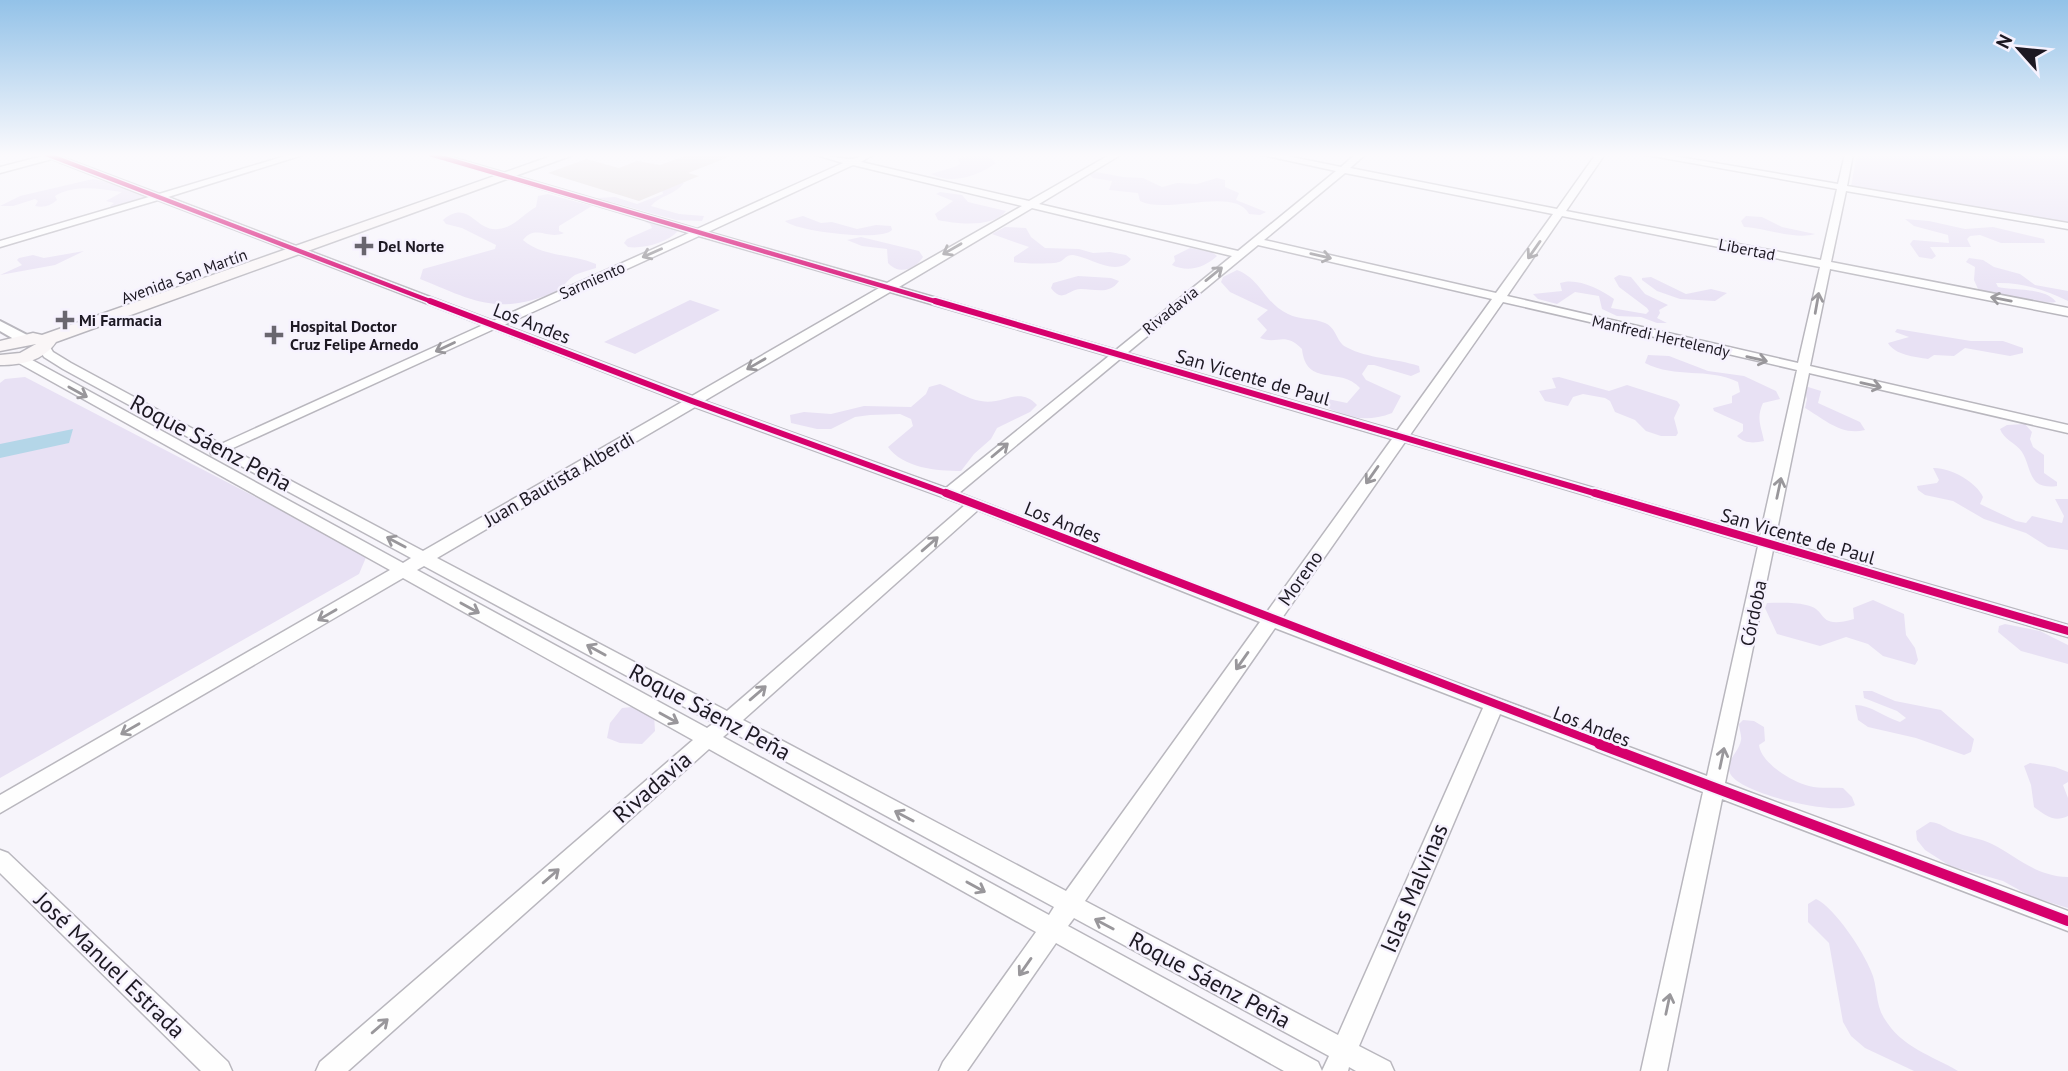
<svg xmlns="http://www.w3.org/2000/svg" width="2068" height="1071" font-family="'PT Sans',sans-serif">
  <style>
    .green { fill: #e8e1f4 }
    .water { fill: #b4d6e8 }
    .building { fill: #e0d9d9 }
    .lines { fill: none; stroke-linecap: round; stroke-linejoin: round }
    .minor-casing { stroke: #b9b7be; stroke-width: 3 }
    .tertiary-casing { stroke: #b9b7be; stroke-width: 4 }
    .secondary-casing { stroke: #b9b7be; stroke-width: 3 }
    .minor { fill: #fefefe; fill-rule: evenodd }
    .tertiary { fill: #fefefe; fill-rule: evenodd }
    .secondary { fill: #faf6f7; fill-rule: evenodd }
    .cycleway-far3-casing { stroke: #f6f2fe; stroke-width: 7 }
    .cycleway-far2-casing { stroke: #f6f2fe; stroke-width: 10 }
    .cycleway-far1-casing { stroke: #f6f2fe; stroke-width: 12 }
    .cycleway-casing { stroke: #f6f2fe; stroke-width: 14 }
    .cycleway-far3 { stroke: #d6006c; stroke-width: 4.5 }
    .cycleway-far2 { stroke: #d6006c; stroke-width: 6 }
    .cycleway-far1 { stroke: #d6006c; stroke-width: 8 }
    .cycleway { stroke: #d6006c; stroke-width: 10 }
    .oneway { stroke: #99979b }
    .poi-dot { fill: #69666f; stroke: #f6f2fe; stroke-width: 2.5 }
    .labels { text-anchor: middle; stroke-width: 5; stroke-linejoin: round; paint-order: stroke }
    .far-poi-label { font-size: 16px; font-weight: bold; fill: #1d1923; stroke: #f6f2fe; text-anchor: start }
    .far-street-label { font-size: 16px; fill: #1d1923; stroke: #f6f2fe }
    .street-label { font-size: 19px; fill: #1d1923; stroke: #f6f2fe }
    .near-street-label { font-size: 23px; fill: #1d1923; stroke: #f6f2fe }
  </style>
  <rect width="100%" height="100%" fill="#f7f5fb"/>
  <path class="green" d="M973,154H985L996,163C978,176 952,185 931,174L957,166L960,164L958,158Z
    M1857,154H2068V222L1851,186Z
    M1096,172L1123,177L1143,178L1162,187L1177,183L1197,184L1217,178L1225,180V187L1239,193L1236,200L1266,212L1260,215L1249,214C1234,186 1168,215 1140,201L1138,193L1109,190L1112,181L1093,178L1089,174Z
    M93,179L119,184L118,187L134,189L148,197L111,207L110,206L114,203L106,201L122,192C99,189 75,184 55,196L57,200C50,206 44,208 35,206L38,201L35,199L13,206H0L20,196Z
    M681,182L684,183C675,195 660,195 651,206L679,214L704,216L702,221L676,220L597,198L615,197L637,204L663,194L662,190Z
    M940,192L962,195L968,202L1006,211C994,228 956,224 938,220L935,214L953,201L936,194Z
    M548,194L592,206L559,226V231L564,233C547,240 536,224 523,240C542,257 573,254 596,264V268C590,270 581,272 575,275C567,280 564,287 555,292C498,316 474,301 420,279L423,269L495,249L496,245L462,228L446,224L443,220C469,198 475,232 498,229C514,228 523,214 536,207L538,196Z
    M803,216L821,223L832,222L857,229L876,225L891,226L892,230C882,242 794,231 785,221Z
    M1746,216L1762,217L1782,227L1815,234C1796,240 1765,228 1744,227L1741,221Z
    M1905,219L1929,221L1965,229L1993,227L2044,239L2045,243H2001L1980,235L1970,236L1967,239L1971,247H1930L1936,256L1932,259L1919,257L1910,244L1913,240L1949,243L1948,235L1914,226Z
    M650,220L678,231C667,243 643,249 628,247L624,243L627,239L652,228L650,224L645,222Z
    M1005,227L1026,228L1031,237L1045,248L1079,249L1093,253L1110,252L1126,255L1131,259C1117,278 1090,257 1073,255C1065,255 1065,260 1059,262C1055,264 1018,264 1014,262V257L1029,247L992,234Z
    M861,237L919,251L923,257C915,270 899,275 888,263L887,249L862,246L847,240Z
    M1190,248L1212,252L1217,256C1205,267 1189,273 1172,265L1175,261L1174,256Z
    M84,251L55,265L0,275L22,265L17,260L19,258L33,255L44,258Z
    M1969,258L1983,260L1994,267L2020,274L2035,285L2068,291V301C2046,290 2021,282 1996,283L1998,287C2015,291 2045,287 2056,302C2039,305 1996,294 1978,289L1974,280L1975,267L1966,262Z
    M1237,270C1261,279 1264,303 1288,314C1300,320 1314,318 1325,323C1337,328 1336,342 1346,347C1368,359 1395,358 1419,366L1420,372L1411,376L1374,365H1368L1362,374L1366,380L1401,396L1392,413C1361,425 1339,415 1311,399L1313,396L1347,403L1360,388C1341,366 1306,388 1302,349C1284,331 1278,345 1260,338L1267,330L1257,319L1268,310L1230,292L1221,282L1223,277Z
    M1619,275L1631,277L1645,294L1668,305L1659,310L1660,313L1657,318L1667,323H1657L1641,317L1617,316L1602,309L1599,296L1575,292L1557,304L1538,299L1533,294L1562,291L1560,283C1576,277 1601,289 1614,299L1611,308L1646,314L1649,311L1647,308L1619,287L1614,278Z
    M1078,276L1111,278L1119,281C1109,295 1096,289 1081,289C1068,289 1063,304 1051,288L1053,283Z
    M1651,277L1686,294L1711,289L1727,293L1715,301L1680,299L1657,291L1642,280V278Z
    M690,300L720,310L635,354L604,342Z
    M1897,329L1971,341H2003L2023,348V353L2010,356L1965,348L1954,356L1934,355L1928,359C1915,357 1895,355 1888,343L1909,337L1895,332Z
    M1648,355L1669,356L1708,371L1744,376L1776,391L1780,399L1763,403C1756,418 1761,426 1764,441C1754,443 1745,444 1737,436L1743,431V424L1714,411L1713,408L1732,403V396L1740,392L1738,382C1707,367 1676,379 1645,363Z
    M25,377L367,555L359,574L0,778V383L5,379Z
    M1559,377L1609,391L1627,385L1677,401L1680,405L1674,418L1678,433L1676,436H1661L1646,431L1635,420L1615,412L1610,401L1605,398L1583,394L1573,397L1568,406L1545,401L1539,391L1556,388L1552,378Z
    M940,384C953,389 967,399 981,401C1002,406 1019,385 1037,405L1030,412L997,428L991,439L974,454L961,471C937,471 903,468 888,447L913,426L911,419L900,414L870,415L855,417L831,429H817L791,423L790,415L804,412L831,414L864,406L911,407L926,394L929,387Z
    M1808,387L1821,391L1818,403L1860,422L1865,430C1841,436 1824,419 1805,408L1807,399L1804,389Z
    M2025,424L2032,432L2030,439L2033,447L2044,455V473L2057,482V486C2050,487 2042,487 2036,482C2029,475 2028,461 2022,452C2015,442 2004,440 2000,429L2007,425Z
    M1933,468C1949,467 1977,482 1983,497L1980,504L2016,521L2026,523L2032,516L2062,523L2064,516L2055,499H2068V550L2048,547L2026,533L1984,519L1953,501L1925,495L1918,490L1917,486L1937,483L1939,480Z
    M1873,600L1904,614L1906,635L1915,648L1918,660L1915,665L1883,656L1868,644L1846,637L1820,646L1777,634L1765,608L1767,603C1779,603 1793,602 1806,605C1829,609 1815,630 1854,619L1853,608Z
    M2005,624L2040,631L2068,645V664L2021,651L1998,632L1999,626Z
    M1863,691H1872L1895,701L1941,710L1974,739L1971,752L1964,755L1916,738L1868,727L1858,720L1855,705C1871,705 1884,717 1900,722L1906,718L1897,711L1864,698Z
    M642,706L654,715L655,731L642,744L620,743L607,738L610,723L622,708Z
    M1743,720L1754,721L1764,727L1765,741L1759,745C1761,763 1792,782 1809,786C1821,789 1832,787 1843,788L1852,797L1855,805C1837,817 1743,794 1731,775C1723,762 1739,753 1741,740C1742,736 1739,729 1739,724Z
    M2030,763L2055,767L2068,772V782L2063,785L2068,798V816C2054,823 2045,815 2034,807L2031,785L2024,766Z
    M1930,822C1942,823 1944,828 1955,832C1967,837 1980,838 1992,844C2019,858 2036,876 2068,877V908L2032,897L2003,881L1950,866L1925,850L1917,840L1916,831Z
    M1816,899C1835,908 1863,951 1871,971C1878,986 1875,1004 1884,1018C1902,1048 1931,1055 1958,1071H1914L1865,1048L1851,1036L1843,1022L1829,943L1808,922V904Z"/>
  <path class="water" d="M73,429L69,443L0,458V444Z"/>
  <path class="building" d="M690,154L734,155L688,173L699,176L639,201L548,173L586,159L619,168L637,161L660,165Z"/>
  <g class="lines">
    <g class="minor-casing">
      <path id="minor" d="M42,154H62L61,157L159,194L292,154H306L168,197L493,321L689,233L426,154H440L697,229L843,163L813,154C823,154 845,160 852,159C860,157 865,154 874,154L861,162L1029,201L1111,154H1122L1039,204L1238,251L1336,171L1258,154H1277L1341,167L1356,154H1366L1350,168L1557,209L1596,154H1605L1566,211L1821,260L1837,189L1641,154H1662L1838,184L1845,154H1853L1847,186L2068,223V229L1846,191L1831,262L2068,308V316L1830,269L1810,366L2068,425V433L1809,373L1775,540L2068,625V637L1773,550L1725,783L2068,911V931L1722,799L1667,1071H1641L1703,792L1500,714L1359,1046L1390,1062L1394,1071H1356L1349,1067L1348,1071H1322L1329,1056L1074,918L1068,926L1318,1062L1322,1071H1284L1056,943L967,1071H939L943,1062L1036,932L709,749L348,1071H316L320,1062L693,740L403,578L0,813V795L390,570L15,361V355H23L403,563L411,558L219,454H211L210,449L63,369L44,357L38,347L44,343L48,344L53,352L71,363L221,444L483,325L158,200L0,247V241L149,197L52,159L0,173V167L43,156ZM853,165L1022,206L887,283L708,232ZM1345,173L1553,214L1496,293L1264,240ZM1032,208L1232,256L1116,350L899,287ZM1562,216L1820,267L1798,363L1507,296ZM699,236L879,288L692,396L504,325ZM1258,245L1492,299L1397,431L1127,353ZM890,292L1109,356L946,488L704,401ZM1503,302L1797,370L1760,536L1410,435ZM494,329L682,402L423,551L231,449ZM1120,359L1392,439L1267,612L959,493ZM695,407L965,505L727,711L437,558ZM1405,442L1758,546L1707,776L1282,618ZM978,510L1260,622L1066,891L743,720ZM424,566L714,723L707,728L417,570ZM1275,628L1483,708L1338,1035L1085,901ZM730,731L1054,907L1049,915L723,737Z
        M0,850L8,853L228,1062L232,1071H201L0,873Z"/>
    </g>
    <g class="tertiary-casing">
      <path id="tertiary" d="M0,321L29,336L31,339L29,342H19L0,331Z"/>
    </g>
    <g class="secondary-casing">
      <path id="secondary" d="M557,154H576L56,342C43,361 22,365 0,365V355L20,353L36,344L0,351V341L33,333L42,335Z"/>
    </g>
    <use href="#minor" class="minor"/>
    <use href="#tertiary" class="tertiary"/>
    <use href="#secondary" class="secondary"/>
    <g class="cycleway-far3-casing">
      <path id="cycleway-far3" d="M46,154L435,303
        M430,154L941,303"/>
    </g>
    <g class="cycleway-far2-casing">
      <path id="cycleway-far2" d="M430,301L692,401L951,495
        M935,301L1601,495"/>
    </g>
    <g class="cycleway-far1-casing">
      <path id="cycleway-far1" d="M946,493L1603,745
        M1595,493L2068,631"/>
    </g>
    <g class="cycleway-casing">
      <path id="cycleway" d="M1599,744L2068,921"/>
    </g>
    <use href="#cycleway-far3" class="cycleway-far3"/>
    <use href="#cycleway-far2" class="cycleway-far2"/>
    <use href="#cycleway-far1" class="cycleway-far1"/>
    <use href="#cycleway" class="cycleway"/>
  </g>
  <defs><path id="oneway-shaft" d="M-6 0H5M1.5-3L5.5 0L1.5 3" fill="none" stroke-width="1.6" stroke-linecap="round" stroke-linejoin="round" transform="scale(1.75)"/></defs>
  <g class="oneway">
    <use href="#oneway-shaft" transform="translate(952 249) rotate(150)"/>
    <use href="#oneway-shaft" transform="translate(1534 250) rotate(125)"/>
    <use href="#oneway-shaft" transform="translate(652 253) rotate(156)"/>
    <use href="#oneway-shaft" transform="translate(1321 256) rotate(13)"/>
    <use href="#oneway-shaft" transform="translate(1214 274) rotate(-39)"/>
    <use href="#oneway-shaft" transform="translate(2001 299) rotate(-169)"/>
    <use href="#oneway-shaft" transform="translate(1817 303) rotate(-80)"/>
    <use href="#oneway-shaft" transform="translate(445 347) rotate(155)"/>
    <use href="#oneway-shaft" transform="translate(1757 359) rotate(13)"/>
    <use href="#oneway-shaft" transform="translate(756 364) rotate(150)"/>
    <use href="#oneway-shaft" transform="translate(1871 385) rotate(13)"/>
    <use href="#oneway-shaft" transform="translate(78 392) rotate(29)"/>
    <use href="#oneway-shaft" transform="translate(1000 450) rotate(-40)"/>
    <use href="#oneway-shaft" transform="translate(1372 475) rotate(125)"/>
    <use href="#oneway-shaft" transform="translate(1779 488) rotate(-78)"/>
    <use href="#oneway-shaft" transform="translate(396 542) rotate(-152)"/>
    <use href="#oneway-shaft" transform="translate(930 544) rotate(-41)"/>
    <use href="#oneway-shaft" transform="translate(470 608) rotate(29)"/>
    <use href="#oneway-shaft" transform="translate(327 615) rotate(150)"/>
    <use href="#oneway-shaft" transform="translate(596 650) rotate(-151)"/>
    <use href="#oneway-shaft" transform="translate(1242 661) rotate(125)"/>
    <use href="#oneway-shaft" transform="translate(758 693) rotate(-41)"/>
    <use href="#oneway-shaft" transform="translate(669 718) rotate(29)"/>
    <use href="#oneway-shaft" transform="translate(130 729) rotate(150)"/>
    <use href="#oneway-shaft" transform="translate(1722 758) rotate(-78)"/>
    <use href="#oneway-shaft" transform="translate(904 816) rotate(-152)"/>
    <use href="#oneway-shaft" transform="translate(551 876) rotate(-41)"/>
    <use href="#oneway-shaft" transform="translate(976 887) rotate(29)"/>
    <use href="#oneway-shaft" transform="translate(1104 924) rotate(-152)"/>
    <use href="#oneway-shaft" transform="translate(1025 967) rotate(125)"/>
    <use href="#oneway-shaft" transform="translate(1668 1004) rotate(-78)"/>
    <use href="#oneway-shaft" transform="translate(380 1026) rotate(-41)"/>
  </g>
  <linearGradient id="sky" x2="0" y2="1"><stop stop-color="#93c2e8"/><stop offset="0.51" stop-color="#fbfafd"/><stop offset="1" stop-color="#fbfafd" stop-opacity="0"/></linearGradient>
  <rect width="2068" height="304" fill="url(#sky)"/>
  <g class="poi-dot">
    <path d="M360.5 235.5h7v7h7v7h-7v7h-7v-7h-7v-7h7z"/>
    <path d="M61.5 309.5h7v7h7v7h-7v7h-7v-7h-7v-7h7z"/>
    <path d="M270.5 324.5h7v7h7v7h-7v7h-7v-7h-7v-7h7z"/>
  </g>
  <g class="labels">
    <g class="far-poi-label">
      <text x="378" y="252">Del Norte</text>
      <text x="79" y="326">Mi Farmacia</text>
      <text x="290" y="332">Hospital Doctor<tspan x="290" dy="18">Cruz Felipe Arnedo</tspan></text>
    </g>
    <g class="far-street-label">
      <text transform="translate(1747 249) rotate(11)" y="6">Libertad</text>
      <text transform="translate(184 276) rotate(-20)" y="6">Avenida San Martín</text>
      <text transform="translate(592 280) rotate(-24)" y="6">Sarmiento</text>
      <text transform="translate(1170 310) rotate(-39)" y="6">Rivadavia</text>
      <text transform="translate(1661 336) rotate(13)" y="6">Manfredi Hertelendy</text>
    </g>
    <g class="street-label">
      <text transform="translate(532 323) rotate(21)" y="7">Los Andes</text>
      <text transform="translate(1253 377) rotate(16)" y="7">San Vicente de Paul</text>
      <text transform="translate(559 479) rotate(-30)" y="7">Juan Bautista Alberdi</text>
      <text transform="translate(1063 522) rotate(22)" y="7">Los Andes</text>
      <text transform="translate(1798 536) rotate(16)" y="7">San Vicente de Paul</text>
      <text transform="translate(1300 578) rotate(-55)" y="7">Moreno</text>
      <text transform="translate(1753 613) rotate(-78)" y="7">Córdoba</text>
      <text transform="translate(1592 726) rotate(21)" y="7">Los Andes</text>
    </g>
    <g class="near-street-label">
      <text transform="translate(211 443) rotate(28)" y="8">Roque Sáenz Peña</text>
      <text transform="translate(710 712) rotate(28)" y="8">Roque Sáenz Peña</text>
      <text transform="translate(652 787) rotate(-41)" y="8">Rivadavia</text>
      <text transform="translate(1414 888) rotate(-67)" y="8">Islas Malvinas</text>
      <text transform="translate(110 965) rotate(44)" y="8">José Manuel Estrada</text>
      <text transform="translate(1210 980) rotate(28)" y="8">Roque Sáenz Peña</text>
    </g>
  </g>
  <g transform="translate(2019 49) rotate(297)" stroke="#f6f2fe" stroke-width="5" paint-order="stroke">
  <path d="M0-5L12 26L0 18L-12 26Z" fill="#1d1923"/>
  <text y="-10" font-size="19" font-weight="bold" text-anchor="middle" fill="#1d1923">N</text>
  </g>
</svg>
